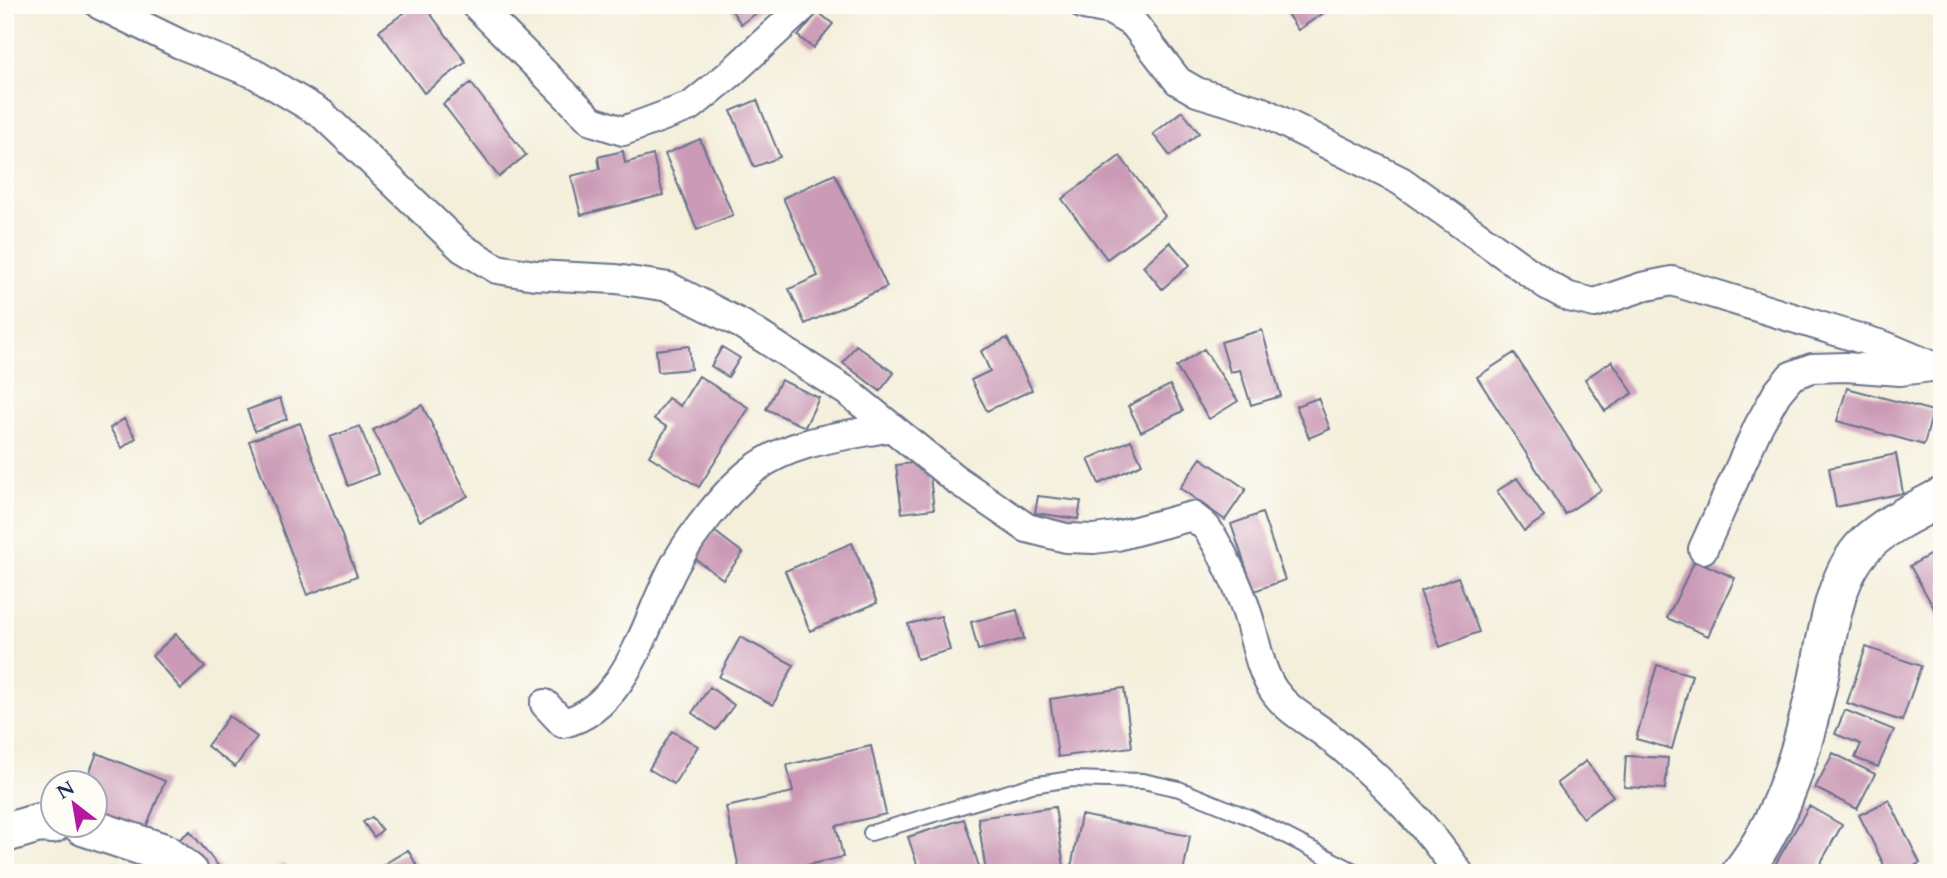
<svg xmlns="http://www.w3.org/2000/svg" width="1947" height="878" font-family="Cardo,serif">
  <style>
    .building { fill: #cb9ab6 }
    .lines { fill: none; stroke-linecap: round; stroke-linejoin: round }
    .lane-casing { stroke: #67728a; stroke-width: 18 }
    .street-casing { stroke: #67728a; stroke-width: 32 }
    .secondary-casing { stroke: #67728a; stroke-width: 42 }
    .lane { stroke: #fff; stroke-width: 14 }
    .street { stroke: #fff; stroke-width: 28 }
    .secondary { stroke: #fff; stroke-width: 38 }
  </style>
  <rect width="100%" height="100%" fill="#fdfcf7"/>
  <filter id="ink" filterUnits="userSpaceOnUse"><feTurbulence type="fractalNoise" baseFrequency=".0143" numOctaves="2"/><feDisplacementMap in="SourceGraphic" scale="14" xChannelSelector="R" yChannelSelector="G"/><feConvolveMatrix kernelMatrix="1 2 1 2 8 2 1 2 1" color-interpolation-filters="sRGB"/></filter>
  <filter id="wash" filterUnits="userSpaceOnUse"><feTurbulence type="fractalNoise" baseFrequency=".00686" numOctaves="4" result="noise"/><feDisplacementMap in="SourceGraphic" scale="28" xChannelSelector="R" yChannelSelector="G"/><feGaussianBlur stdDeviation="1.57" result="paint"/><feColorMatrix in="noise" values="0 0 0 0 0 0 0 0 0 0 0 0 0 0 0 0 0 1.4 0 .05"/><feComposite in="paint" operator="in"/></filter>
  <g filter="url(#wash)">
    <rect width="100%" height="100%" fill="#f4efdb"/>
    <g id="blocks">
      <path class="building" d="M415,5H424L466,62L424,93L379,31Z
        M728,5H768L741,24Z
        M1281,5H1330L1331,8L1298,30Z
        M818,12L833,24L813,48L798,36Z
        M471,83L526,155L499,177L443,104Z
        M757,100L780,157L754,167L731,111Z
        M1182,111L1199,133L1170,156L1153,134Z
        M700,139L733,215L697,230L665,154Z
        M623,151L625,163L653,155L663,195L581,215L571,176L600,169L598,157Z
        M1120,156L1165,216L1107,259L1062,199Z
        M835,174L887,287L805,324L789,289L818,276L783,198Z
        M1170,242L1190,265L1162,289L1143,266Z
        M1262,330L1281,396L1251,405L1240,370L1230,372L1221,342Z
        M1007,338L1032,390L987,411L971,380L990,371L981,351Z
        M856,345L894,373L880,391L843,363Z
        M689,346L691,369L658,372L656,350Z
        M722,347L740,358L728,377L711,366Z
        M1204,349L1238,401L1209,419L1176,367Z
        M1514,353L1601,490L1565,514L1477,377Z
        M1612,361L1633,393L1605,411L1585,379Z
        M699,376L749,408L699,487L649,456L667,427L654,419L668,398L680,406Z
        M781,380L819,398L805,427L766,409Z
        M1170,385L1183,411L1141,432L1128,406Z
        M1847,388L1933,411L1924,445L1837,421Z
        M280,398L287,419L255,431L247,410Z
        M1318,398L1330,429L1309,438L1296,406Z
        M422,405L468,496L420,521L373,430Z
        M124,419L136,438L122,448L110,428Z
        M300,423L357,576L307,595L249,441Z
        M360,426L378,474L348,486L330,437Z
        M1131,440L1142,464L1099,484L1088,459Z
        M1896,454L1903,493L1836,507L1829,468Z
        M1201,458L1246,489L1225,520L1180,488Z
        M928,461L934,509L902,513L896,465Z
        M1517,478L1544,517L1524,531L1497,491Z
        M1038,496L1081,501L1078,519L1035,513Z
        M1262,513L1285,580L1254,591L1231,524Z
        M714,531L743,553L723,579L694,558Z
        M852,543L877,603L810,631L785,571Z
        M1942,548V622L1910,566Z
        M1695,560L1735,578L1708,636L1667,618Z
        M1458,577L1479,632L1440,647L1420,591Z
        M1017,610L1024,639L978,650L971,622Z
        M941,616L950,650L917,659L908,624Z
        M176,634L205,667L181,689L152,656Z
        M740,637L794,665L773,705L719,677Z
        M1866,647L1921,666L1902,721L1847,703Z
        M1657,665L1692,675L1672,749L1636,739Z
        M710,687L734,705L716,730L692,713Z
        M1124,688L1132,747L1058,757L1050,699Z
        M1845,710L1894,730L1878,767L1855,758L1861,744L1835,734Z
        M229,716L257,737L235,767L207,746Z
        M672,731L698,746L674,784L649,769Z
        M871,746L886,814L836,826L843,857L772,873H740L726,807L793,792L787,765Z
        M97,753L165,781L142,837L94,818V784H85Z
        M1833,753L1875,774L1857,809L1815,788Z
        M1626,756L1668,758L1665,789L1624,787Z
        M1586,761L1613,796L1583,818L1557,783Z
        M1889,800L1920,863L1901,873H1888L1859,815Z
        M1809,806L1842,825L1815,873H1793L1776,863Z
        M1055,807L1064,867L1025,873H986L978,818Z
        M1081,815L1190,836L1183,873H1098L1071,868Z
        M372,817L382,830L374,837L363,822Z
        M964,819L981,873H920L908,837Z
        M190,831L224,873H202L176,842Z
        M408,850L421,873H385L381,866Z
        M284,863L290,873H267Z"/>
    </g>
  </g>
  <g filter="url(#ink)">
    <use href="#blocks" fill-opacity="0" stroke="#67728a" stroke-width="2"/>
    <g class="lines">
      <g class="lane-casing">
        <path id="lane" d="M871,833L1032,785L1071,779L1143,781L1179,789L1251,818L1358,873"/>
      </g>
      <g class="street-casing">
        <path id="street" d="M100,5L180,44L255,74L322,114L462,248L497,269L535,275L616,279L669,287L743,325L848,392L954,478L1027,528L1066,538L1094,539L1117,536L1192,516C1197,520 1204,524 1208,530C1222,550 1241,592 1248,616C1256,641 1259,669 1274,691C1288,711 1309,721 1327,735C1376,774 1423,821 1459,873
          M476,5L592,121L623,131L691,106L730,74L805,5
          M1084,5L1110,10L1134,24L1178,81L1197,92L1263,112L1401,181L1547,285L1569,297L1595,303L1642,287L1672,281L1885,346L1942,370
          M1703,549L1759,425L1777,393L1791,376L1812,368L1845,367L1900,371L1931,367
          M545,704L563,723C629,708 647,614 676,563C692,534 728,488 754,469C793,440 845,436 891,427"/>
      </g>
      <g class="secondary-casing">
        <path id="secondary" d="M83,826L164,853L189,873
          M5,833L39,823L52,824
          M1741,873C1783,820 1802,750 1817,685C1827,642 1832,578 1865,545C1886,524 1916,511 1942,497"/>
      </g>
      <use href="#lane" class="lane"/>
      <use href="#street" class="street"/>
      <use href="#secondary" class="secondary"/>
    </g>
  </g>
  <rect width="1947" height="878" fill="none" stroke="#fdfcf7" stroke-width="28"/>
  <g transform="translate(74 804) rotate(329)"><circle r="33" fill="#fdfcf7" stroke="#a3aaba" stroke-width="2"/>
  <path d="M0-5L12 26L0 18L-12 26Z" fill="#b5179e"/>
  <text y="-10" font-size="19" font-weight="bold" text-anchor="middle" fill="#1b2f5e">N</text>
  </g>
</svg>
